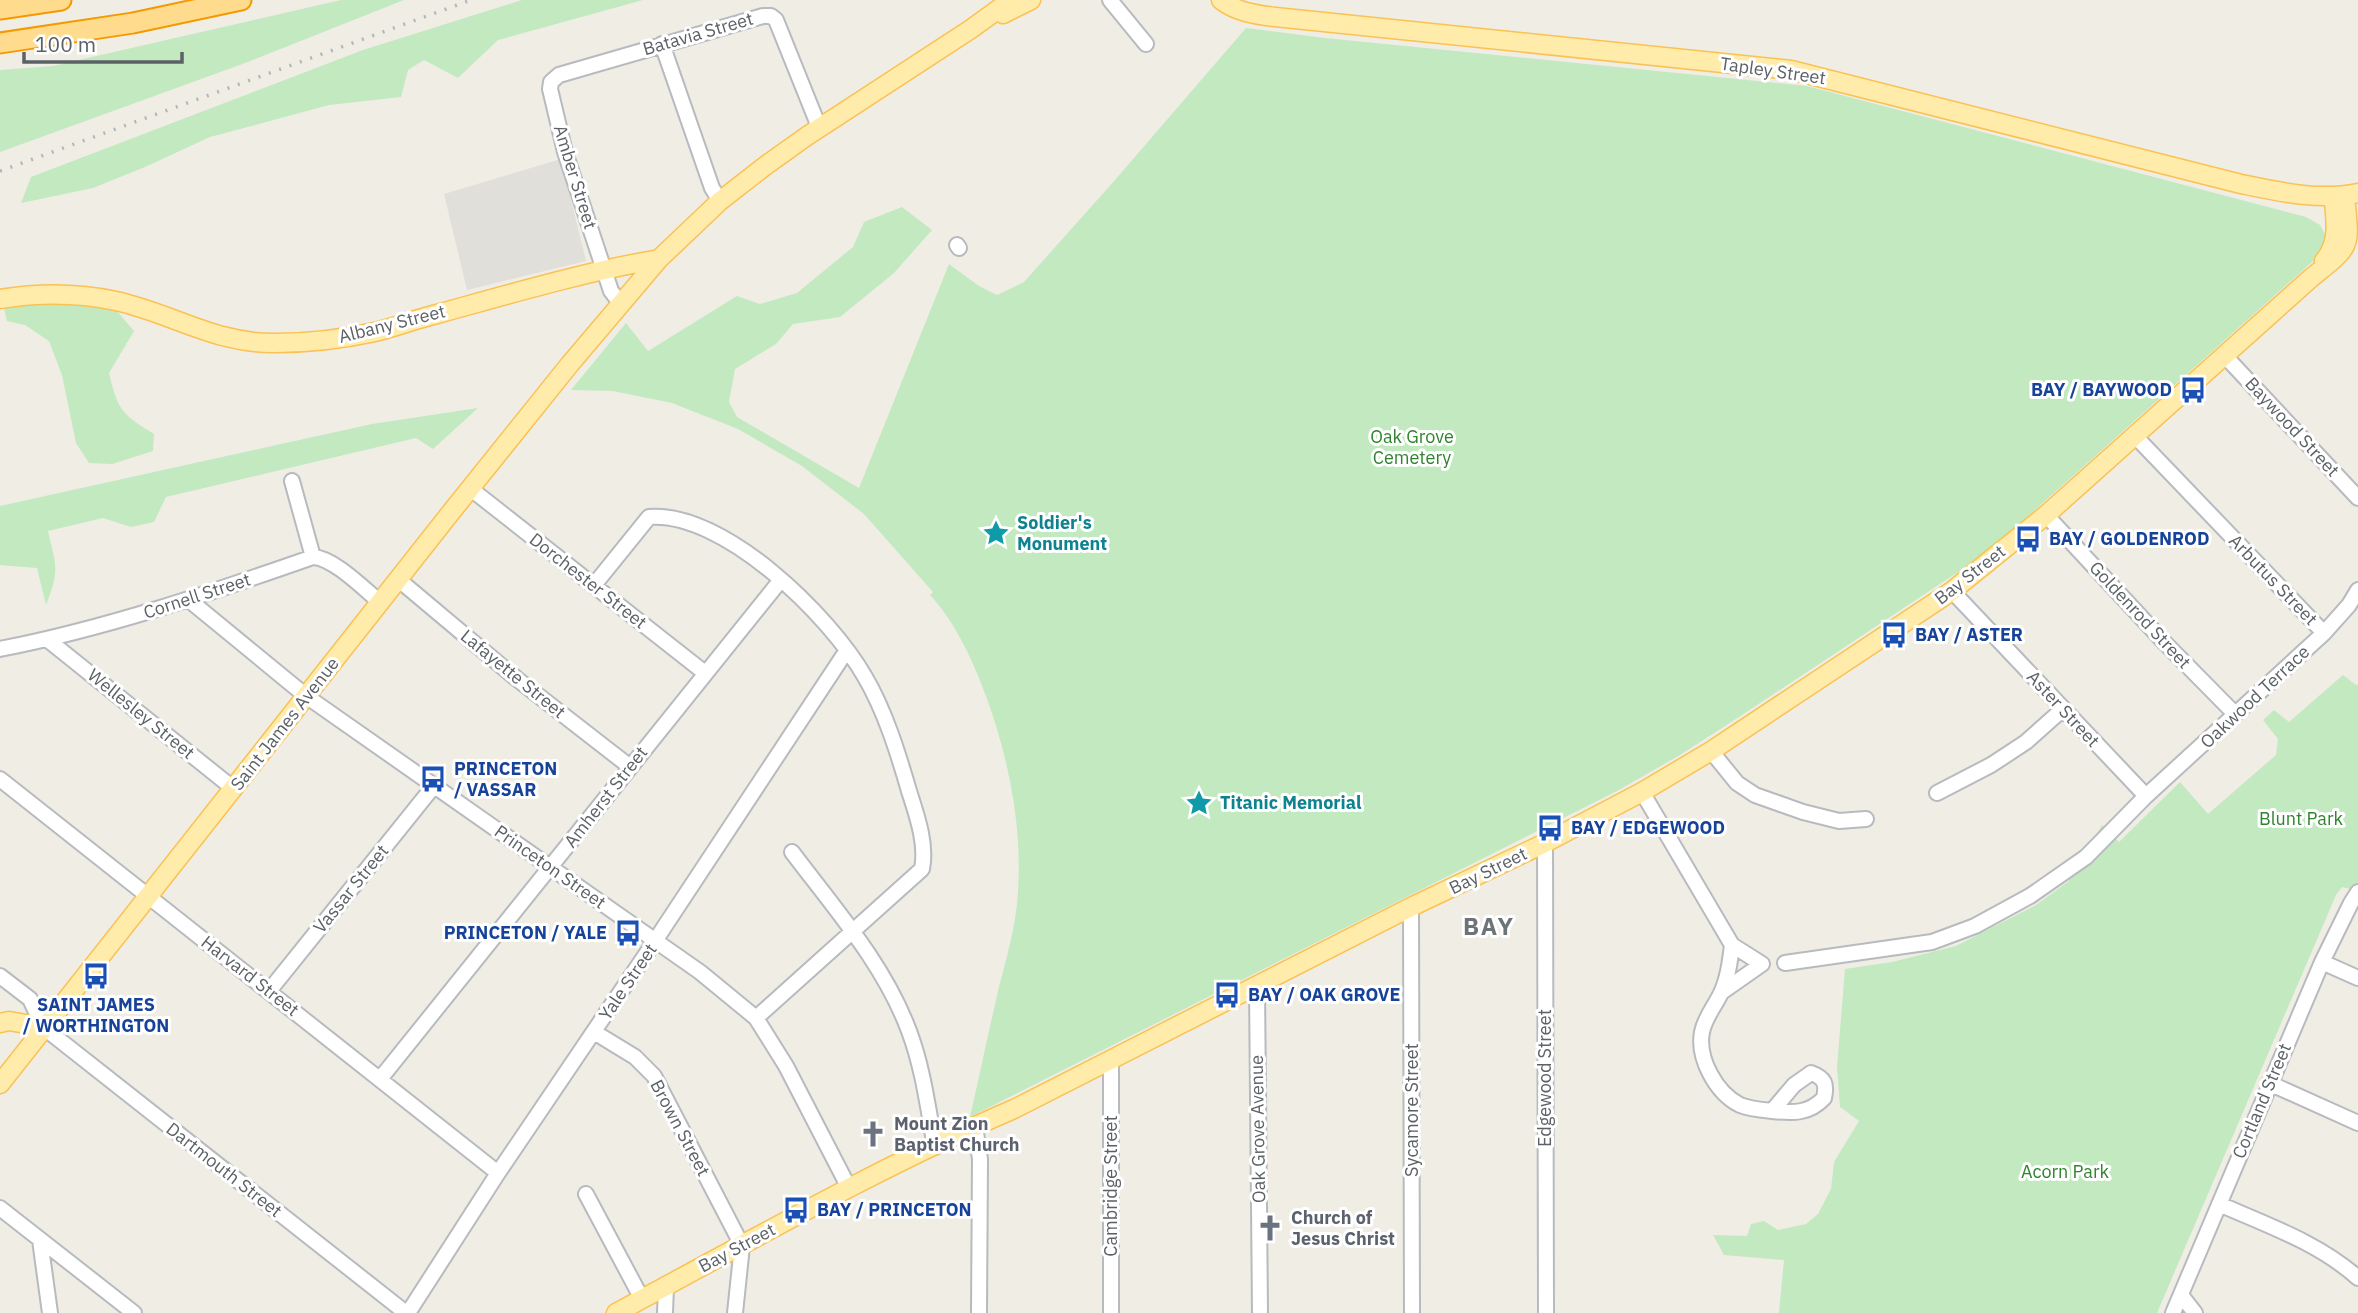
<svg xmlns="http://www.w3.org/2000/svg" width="2358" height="1313" font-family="'IBM Plex Sans',sans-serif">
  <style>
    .industrial { fill: #e1dfd9 }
    .green { fill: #c2e9c0 }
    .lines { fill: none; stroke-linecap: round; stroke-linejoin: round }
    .minor-casing { stroke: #b7bbbf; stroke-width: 18 }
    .major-casing { stroke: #fbc153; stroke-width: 21 }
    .highway-casing { stroke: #f59900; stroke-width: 23 }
    .minor { stroke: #fff; stroke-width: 14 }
    .major { stroke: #ffecab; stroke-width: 18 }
    .highway { stroke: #ffdb8d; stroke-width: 19 }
    .rail { stroke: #b4b5b6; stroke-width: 3.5; stroke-dasharray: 2 9; stroke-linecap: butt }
    .labels { text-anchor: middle; stroke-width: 6; stroke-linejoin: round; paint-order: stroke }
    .street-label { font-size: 18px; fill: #5c6166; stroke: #fff }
    .transit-label { font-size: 18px; font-weight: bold; fill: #164399; stroke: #fff; text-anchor: start }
    .park-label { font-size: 18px; fill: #30832f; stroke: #fff }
    .culture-label { font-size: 18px; font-weight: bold; fill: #0d838f; stroke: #fff; text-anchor: start }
    .worship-label { font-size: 18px; font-weight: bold; fill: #5b616d; stroke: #fff; text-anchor: start }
    .district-label { font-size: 24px; font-weight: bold; letter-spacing: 2px; fill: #6d7478; stroke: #fff }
  </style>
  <rect width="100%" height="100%" fill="#f0ede5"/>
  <path class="industrial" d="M561,159L586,261L467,290L444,194Z"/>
  <path class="green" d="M341,0H404L248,62L0,152V70L53,66Z
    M522,0H643L498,40L458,78L424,60L408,70L401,97L329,105L210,137L145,167L93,188L21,203L31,177L363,50Z
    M1246,28L1325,38L1807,86L2306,217L2320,225L2327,238L2321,254L2017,526L1967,566L1742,715L1680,755L1617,791L970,1117C980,1073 989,1030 999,987C1006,960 1014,932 1017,904C1024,834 1010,762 986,696C973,661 956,623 930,595L933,592L864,514L802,466L738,429L672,403L613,391L571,390L626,323L648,351L737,296L760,304L797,293L853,247L864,222L902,207L932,230L894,273L840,317L793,324L776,344L735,369L729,402L737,417L859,488L949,264L979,286L997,295L1024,282L1115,180Z
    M60,303L116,310L134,331L109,373C118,411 122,414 154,434L153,451L112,464L89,463L76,443L62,375L49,341L25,325L7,321L3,304Z
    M478,408L433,449L416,438L166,497L154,522L131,527L103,518L48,531C56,566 60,569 46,605L37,568L0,565V506L372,424Z
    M2343,675L2356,685L2358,684V891L2342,887L2336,895L2157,1313H1779L1784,1260L1724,1255L1713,1235L1747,1236L1751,1224L1764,1221L1778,1230L1806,1224L1818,1214L1831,1189L1834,1162L1859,1121L1840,1107L1837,1067L1845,969L1892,962L1956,946L2036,905L2069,881L2102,825L2119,842L2180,782L2208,814L2276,755L2278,739L2263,720L2274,710L2289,722Z"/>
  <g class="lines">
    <g class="minor-casing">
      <path id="minor" d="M1110,0L1146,44
        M662,44L712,188L720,201
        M957,245L959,248
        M621,304L611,291L565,152L550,89L551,82L559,75L763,16H771L776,20L819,127
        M2225,356L2358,498
        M2135,436L2324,633
        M292,481L313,557
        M471,489L705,673
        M2046,515L2165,643L2235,714
        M399,580L517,679L629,766
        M594,585L649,517C724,511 830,616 865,677C885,711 898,753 909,791C917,816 927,844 922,869L756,1018
        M1952,591L2146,796
        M189,600L306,696L700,972L756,1018L786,1066L849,1188
        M48,640L234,789
        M0,649C107,628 210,593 313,557C334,558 364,589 381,603
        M1711,751L1737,783L1755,795L1803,812L1839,821L1866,819
        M0,779L498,1173
        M1642,792L1732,945L1762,964L1722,992
        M1937,793L1991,765L2026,742L2063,709
        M1545,843L1546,1313
        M792,852C835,909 884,964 909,1031C923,1068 928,1108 935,1147
        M1411,907L1412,1313
        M1732,945C1730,961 1728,978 1721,993C1715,1006 1705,1017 1702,1032C1697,1058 1716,1093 1740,1105C1750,1109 1762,1110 1772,1111L1794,1085L1811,1073C1825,1078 1827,1084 1824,1098C1809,1114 1793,1113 1772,1111
        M2322,962L2358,978
        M1785,963L1932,942L1975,926L2030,896L2086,857L2146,796L2324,633L2349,605L2358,590
        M0,976L30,999L43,1027L406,1313
        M1257,987L1260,1313
        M269,991L433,787
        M594,1032L635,1057L654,1076L736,1234L742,1246L735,1313
        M1111,1060V1313
        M380,1079C514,913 646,746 780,581
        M2269,1083L2358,1123
        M975,1126L980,1159L979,1313
        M586,1194L642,1299
        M2219,1204C2267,1225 2319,1243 2358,1278
        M0,1208L134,1313
        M40,1240L50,1313
        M2181,1295L2195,1313
        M408,1313L498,1173L655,941L847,650
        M665,1313L666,1286
        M2173,1313L2322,962L2351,903L2358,892"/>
    </g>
    <g class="major-casing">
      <path id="major" d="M1221,0C1236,12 1257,15 1275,17L1791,70L2241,184C2280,192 2319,201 2358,193
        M1003,14L1031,0
        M2324,261C2339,244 2336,223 2334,202
        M0,299C37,293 79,293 116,301C171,313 216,344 275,343C309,343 343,339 375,332C396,327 416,319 437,314C510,294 584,272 659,259
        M0,1023L9,1021L43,1027
        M0,1084L452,511L570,364L659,259L720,201L765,166L807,136L971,29L1011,0
        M616,1313C747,1243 877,1168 1014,1109L1411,907L1545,843L1642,792L1711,751L1952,591L2046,515L2311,278C2353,244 2350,249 2345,196"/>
    </g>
    <g class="highway-casing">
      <path id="highway" d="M0,9L61,0
        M0,43L133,23L241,0"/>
    </g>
    <use href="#minor" class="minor"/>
    <use href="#major" class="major"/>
    <use href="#highway" class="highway"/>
    <path class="rail" d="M0,171L471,0"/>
  </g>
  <defs>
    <g id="bus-bare" transform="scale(2.1)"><path d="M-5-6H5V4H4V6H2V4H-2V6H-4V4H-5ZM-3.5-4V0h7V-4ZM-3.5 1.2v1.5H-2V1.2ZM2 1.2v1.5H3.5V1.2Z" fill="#1a4fb4" stroke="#fff" stroke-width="2.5" paint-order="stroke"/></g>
    <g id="sight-bare" transform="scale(2.1)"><path d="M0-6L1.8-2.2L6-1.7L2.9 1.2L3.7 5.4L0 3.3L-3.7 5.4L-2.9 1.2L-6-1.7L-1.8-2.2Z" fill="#0f9aa8" stroke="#fff" stroke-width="2.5" paint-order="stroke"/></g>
    <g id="church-bare" transform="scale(2.1)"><path d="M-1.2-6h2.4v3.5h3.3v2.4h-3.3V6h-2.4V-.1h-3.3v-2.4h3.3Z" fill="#6b7280" stroke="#fff" stroke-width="2.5" paint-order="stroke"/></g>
  </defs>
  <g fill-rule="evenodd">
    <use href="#bus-bare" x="2193" y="390"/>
    <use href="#sight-bare" x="996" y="533"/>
    <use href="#bus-bare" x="2028" y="539"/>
    <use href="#bus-bare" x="1894" y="635"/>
    <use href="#bus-bare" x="433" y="779"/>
    <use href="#sight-bare" x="1199" y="803"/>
    <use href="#bus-bare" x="1550" y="828"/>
    <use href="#bus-bare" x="628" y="933"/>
    <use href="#bus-bare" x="96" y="976"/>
    <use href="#bus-bare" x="1227" y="995"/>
    <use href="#church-bare" x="873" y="1134"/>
    <use href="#bus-bare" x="796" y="1210"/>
    <use href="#church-bare" x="1270" y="1228"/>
  </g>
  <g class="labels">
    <g class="street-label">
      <text transform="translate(698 34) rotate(-16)" y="6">Batavia Street</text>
      <text transform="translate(1773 71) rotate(8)" y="6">Tapley Street</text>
      <text transform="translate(575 177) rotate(73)" y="6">Amber Street</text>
      <text transform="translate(392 324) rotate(-14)" y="6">Albany Street</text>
      <text transform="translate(2292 427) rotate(47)" y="6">Baywood Street</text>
      <text transform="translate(1970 575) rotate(-38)" y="6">Bay Street</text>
      <text transform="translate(2273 580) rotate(46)" y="6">Arbutus Street</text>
      <text transform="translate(588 581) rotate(38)" y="6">Dorchester Street</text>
      <text transform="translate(197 596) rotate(-18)" y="6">Cornell Street</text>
      <text transform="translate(2140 615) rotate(47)" y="6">Goldenrod Street</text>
      <text transform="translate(513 674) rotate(39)" y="6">Lafayette Street</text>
      <text transform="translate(2255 697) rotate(-43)" y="6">Oakwood Terrace</text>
      <text transform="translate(2063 709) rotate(47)" y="6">Aster Street</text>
      <text transform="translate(141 714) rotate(39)" y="6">Wellesley Street</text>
      <text transform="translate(285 724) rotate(-52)" y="6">Saint James Avenue</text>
      <text transform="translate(606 797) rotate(-52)" y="6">Amherst Street</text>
      <text transform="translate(550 867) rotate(35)" y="6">Princeton Street</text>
      <text transform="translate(1488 871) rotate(-26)" y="6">Bay Street</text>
      <text transform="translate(351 889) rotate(-51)" y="6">Vassar Street</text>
      <text transform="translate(250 976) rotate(38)" y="6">Harvard Street</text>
      <text transform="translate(628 982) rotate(-56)" y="6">Yale Street</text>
      <text transform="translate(1545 1078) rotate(-90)" y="6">Edgewood Street</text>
      <text transform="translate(2262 1101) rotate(-67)" y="6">Cortland Street</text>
      <text transform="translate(1412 1110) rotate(-90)" y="6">Sycamore Street</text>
      <text transform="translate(680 1128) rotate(62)" y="6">Brown Street</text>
      <text transform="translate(1258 1129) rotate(-91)" y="6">Oak Grove Avenue</text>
      <text transform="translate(224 1170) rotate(38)" y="6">Dartmouth Street</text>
      <text transform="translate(1111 1186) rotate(-90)" y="6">Cambridge Street</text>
      <text transform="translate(737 1248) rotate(-28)" y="6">Bay Street</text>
    </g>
    <g class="transit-label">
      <text x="2172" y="396" text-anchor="end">BAY / BAYWOOD</text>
      <text x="2049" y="545">BAY / GOLDENROD</text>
      <text x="1915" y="641">BAY / ASTER</text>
      <text x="454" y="775">PRINCETON<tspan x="454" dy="21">/ VASSAR</tspan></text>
      <text x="1571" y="834">BAY / EDGEWOOD</text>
      <text x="607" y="939" text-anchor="end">PRINCETON / YALE</text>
      <text x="1248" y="1001">BAY / OAK GROVE</text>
      <text x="96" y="1011" text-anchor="middle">SAINT JAMES<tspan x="96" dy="21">/ WORTHINGTON</tspan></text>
      <text x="817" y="1216">BAY / PRINCETON</text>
    </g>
    <g class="park-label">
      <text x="1412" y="443">Oak Grove<tspan x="1412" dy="21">Cemetery</tspan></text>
      <text x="2301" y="825">Blunt Park</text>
      <text x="2065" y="1178">Acorn Park</text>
    </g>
    <g class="culture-label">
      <text x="1017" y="529">Soldier's<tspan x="1017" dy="21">Monument</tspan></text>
      <text x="1220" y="809">Titanic Memorial</text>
    </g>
    <g class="worship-label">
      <text x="894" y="1130">Mount Zion<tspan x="894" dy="21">Baptist Church</tspan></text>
      <text x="1291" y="1224">Church of<tspan x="1291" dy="21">Jesus Christ</tspan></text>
    </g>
    <g class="district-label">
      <text x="1489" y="935">BAY</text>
    </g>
  </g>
  <path d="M24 52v10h158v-10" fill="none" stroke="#5c6166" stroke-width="3.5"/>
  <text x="35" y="52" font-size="21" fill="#5c6166" stroke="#ffffff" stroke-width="5" paint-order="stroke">100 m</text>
</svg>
